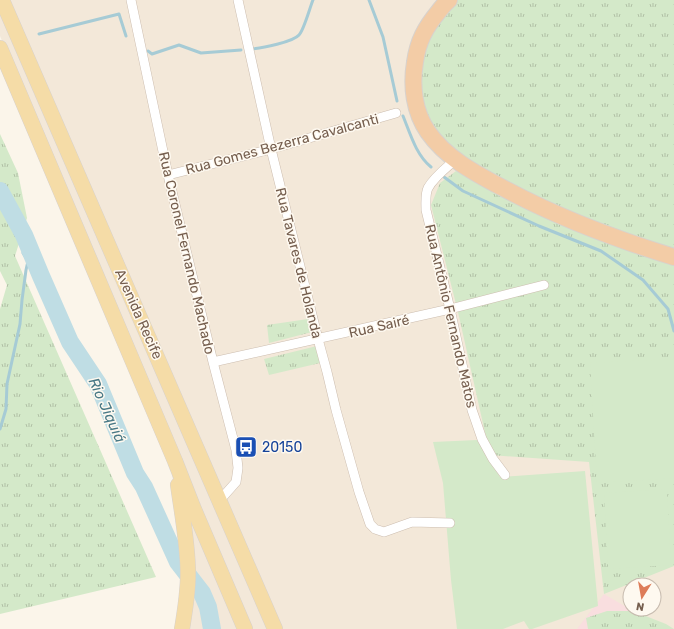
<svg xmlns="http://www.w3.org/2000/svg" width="674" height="629" font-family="Rubik,sans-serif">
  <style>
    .residential { fill: #f3e8d9; fill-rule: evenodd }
    .medical { fill: #f9dedf }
    .grass { fill: url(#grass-tufts) }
    .pitch { fill: #d4e9c9 }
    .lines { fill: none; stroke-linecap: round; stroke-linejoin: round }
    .stream { stroke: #a6cbd5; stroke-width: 3 }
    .river { stroke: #bfdde4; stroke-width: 18 }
    .minor-casing { stroke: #cdbeb0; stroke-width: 10 }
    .primary-casing { stroke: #d8d2cd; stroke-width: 16 }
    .trunk-casing { stroke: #d8d2cd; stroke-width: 18 }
    .minor { stroke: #fff; stroke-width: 9 }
    .primary { stroke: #f5dca7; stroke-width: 15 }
    .trunk { stroke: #f3cca6; stroke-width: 16 }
    .labels { text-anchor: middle; stroke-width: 3; stroke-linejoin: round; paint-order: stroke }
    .street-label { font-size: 14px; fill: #755e4e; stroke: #fef9f0 }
    .transit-label { font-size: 14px; fill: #164399; stroke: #fef9f0; text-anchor: start }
    .water-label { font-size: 15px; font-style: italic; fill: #497986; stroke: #fef9f0 }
  </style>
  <defs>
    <pattern id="grass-tufts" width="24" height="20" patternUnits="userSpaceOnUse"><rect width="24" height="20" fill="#d4e9c9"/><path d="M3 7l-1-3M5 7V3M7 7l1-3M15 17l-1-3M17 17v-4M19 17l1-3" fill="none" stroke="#b1c0a5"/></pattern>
  </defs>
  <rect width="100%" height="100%" fill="#fbf5ea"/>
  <path class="residential" d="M0,0H674V629H178L181,559L168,434L0,36ZM630,585H654V609H630Z"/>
  <path class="medical" d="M604,594L633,611L634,629H577Z"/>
  <path class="grass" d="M449,0H674V257L621,241L441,147L411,106L414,66Z
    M0,134L18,173L27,218L15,256L156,577L0,614V309L7,285L0,271Z
    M456,171L595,237L674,261V566L604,594L589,462L490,455L458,312L431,205L440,183Z
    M308,319L312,332L269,343L267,325Z
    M317,346L320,363L269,375L264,359Z
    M607,611H633L666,624L674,629H588L586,618Z"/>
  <path class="pitch" d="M674,359V478L597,483L590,363Z
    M477,440L500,477L585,471L598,606L532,629H529L524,621L503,629H457L451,580L443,483L433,442Z
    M667,489L671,565L608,569L604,493Z"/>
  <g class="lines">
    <path class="stream" d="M369,0L383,37L397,101
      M39,34L119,14L126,36
      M252,49C262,48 293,42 299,35C304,30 310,7 313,0
      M148,51L152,54L179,45L201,53L241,50
      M403,116C410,133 416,155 431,167
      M444,177L463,191L539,226L601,251L643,280L668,309L674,331
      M0,429L6,409L7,384L20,324L22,300L26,270L28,261L23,253L24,235"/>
    <path class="river" d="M0,191L24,235L41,276L70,342L98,384L135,473L144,487L178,562L202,593L208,607L212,629"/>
    <g class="minor-casing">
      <path id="minor" d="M131,0L168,175L213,362L236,450L238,468L236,482L220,500
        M238,0L271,149L318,339L327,372L336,410L359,492L370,524L375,529L384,532L412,522L450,523
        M455,160C446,168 434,177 428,188C425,194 426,203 426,210L450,309L472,410L482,439L493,459L505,475
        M168,175L271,149L396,113
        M213,362L450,309L544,285"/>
    </g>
    <g class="primary-casing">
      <path id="primary" d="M2,0L275,629
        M0,48L175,461L193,507L245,629
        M178,485C182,514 188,544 188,574C188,592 185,611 182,629"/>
    </g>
    <g class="trunk-casing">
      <path id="trunk" d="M449,0C445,3 442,7 439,11C425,28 418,41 415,62C411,86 414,112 428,132C446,158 475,173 503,188C557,217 615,239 674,257"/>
    </g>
    <use href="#minor" class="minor"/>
    <use href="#primary" class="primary"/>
    <use href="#trunk" class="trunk"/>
  </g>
  <defs>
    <g id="bus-square" transform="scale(1.15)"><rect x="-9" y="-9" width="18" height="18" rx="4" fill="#1a4fb4" stroke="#fef9f0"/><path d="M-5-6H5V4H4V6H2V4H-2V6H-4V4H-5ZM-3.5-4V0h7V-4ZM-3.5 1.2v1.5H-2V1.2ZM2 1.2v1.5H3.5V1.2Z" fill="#fff"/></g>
  </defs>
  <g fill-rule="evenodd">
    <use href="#bus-square" x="246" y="447"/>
  </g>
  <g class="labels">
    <g class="street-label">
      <text transform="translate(282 144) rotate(-15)" y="5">Rua Gomes Bezerra Cavalcanti</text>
      <text transform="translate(187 253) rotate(77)" y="5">Rua Coronel Fernando Machado</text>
      <text transform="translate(299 263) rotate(76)" y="5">Rua Tavares de Holanda</text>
      <text transform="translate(139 314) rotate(66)" y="5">Avenida Recife</text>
      <text transform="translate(451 316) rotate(77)" y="5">Rua Antônio Fernando Matos</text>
      <text transform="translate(379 326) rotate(-13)" y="5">Rua Sairé</text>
    </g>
    <g class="transit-label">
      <text x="262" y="452">20150</text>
    </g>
    <g class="water-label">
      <text transform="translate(107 410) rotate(66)" y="5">Rio Jiquiá</text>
    </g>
  </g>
  <g transform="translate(642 597) rotate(191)"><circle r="19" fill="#fef9f0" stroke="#c7bbaf"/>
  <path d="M0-3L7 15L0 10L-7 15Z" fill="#dd7c58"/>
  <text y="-6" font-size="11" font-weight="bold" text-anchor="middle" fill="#755e4e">N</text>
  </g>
</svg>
